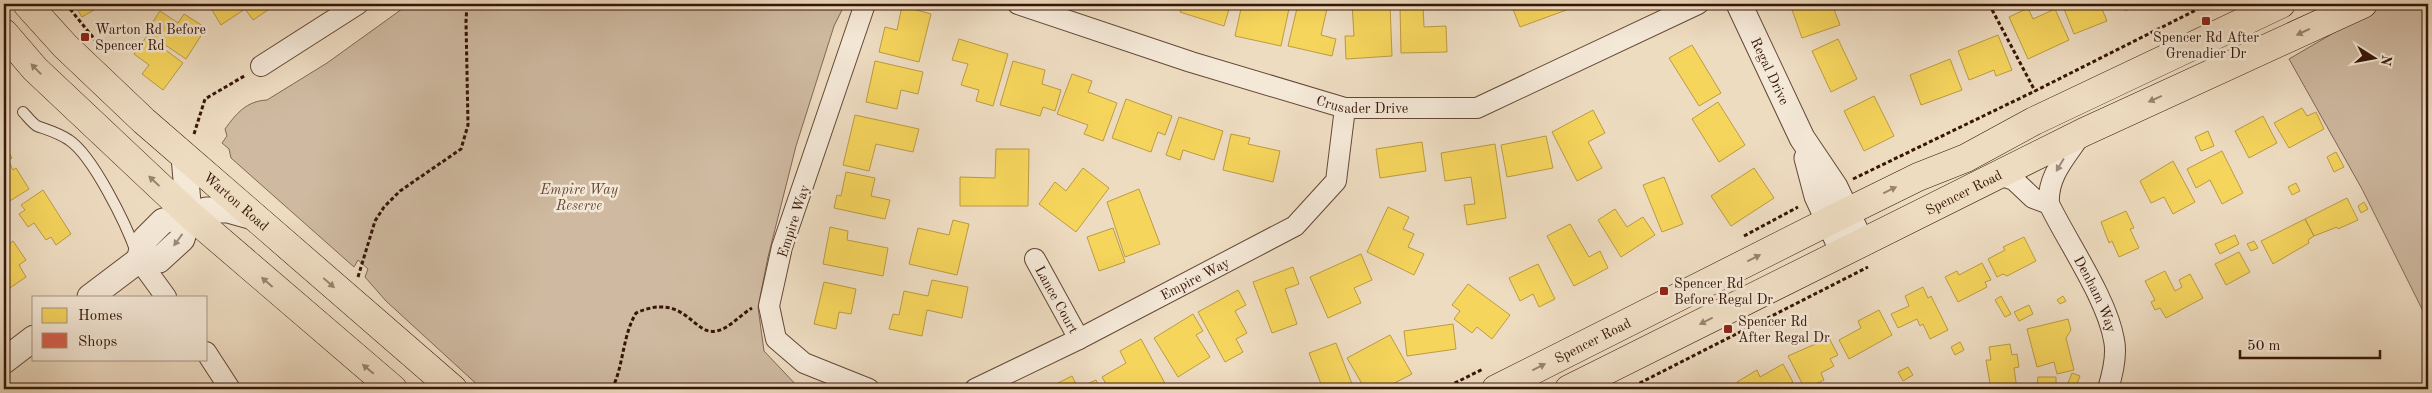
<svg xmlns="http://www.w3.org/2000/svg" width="2432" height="393" font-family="'Old Standard TT',serif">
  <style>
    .green { fill: #cfbaa1; stroke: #826854 }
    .homes { fill: #f6d55c; stroke: #bc9b42 }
    .shops { fill: #d6604d; stroke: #a64a38 }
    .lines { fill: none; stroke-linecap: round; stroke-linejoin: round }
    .service-casing { stroke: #644736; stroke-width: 12 }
    .minor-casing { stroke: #644736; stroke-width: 22 }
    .tertiary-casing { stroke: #644736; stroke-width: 27 }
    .primary-casing { stroke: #361507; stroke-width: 29 }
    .path { stroke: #361507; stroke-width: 3; stroke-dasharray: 4 2.5; stroke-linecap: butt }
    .service { stroke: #f4e8d7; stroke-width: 10 }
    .minor { stroke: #f4e8d7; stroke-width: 20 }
    .tertiary { stroke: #f4e8d7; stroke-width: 25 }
    .primary { stroke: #eedcc1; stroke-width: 28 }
    .oneway { fill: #9b826d }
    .oneway2 { fill: #9e8979 }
    .poi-dot { fill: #8f2418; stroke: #f4e8d7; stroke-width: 2 }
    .labels { text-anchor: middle; stroke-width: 5; stroke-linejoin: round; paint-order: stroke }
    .poi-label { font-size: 14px; fill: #361507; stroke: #f4e8d7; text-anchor: start }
    .street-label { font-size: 14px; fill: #361507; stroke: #f4e8d7 }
    .park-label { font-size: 14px; font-style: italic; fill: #644735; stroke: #f4e8d7 }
  </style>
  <rect width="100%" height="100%" fill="#eedcc1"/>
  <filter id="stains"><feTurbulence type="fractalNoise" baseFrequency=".004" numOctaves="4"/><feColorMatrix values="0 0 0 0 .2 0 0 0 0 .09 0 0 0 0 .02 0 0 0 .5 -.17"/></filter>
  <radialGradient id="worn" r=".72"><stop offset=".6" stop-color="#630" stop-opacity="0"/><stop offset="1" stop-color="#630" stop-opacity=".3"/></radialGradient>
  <path class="green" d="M409,4H845L834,26L796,146L768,257L758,307L764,351L800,389H482L386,301L365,277L368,269L358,260L354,267L231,158L229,149L222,143L227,136L225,129C236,114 246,101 267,100L327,63Z
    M2383,4H2428V321L2362,189L2289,59Z
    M837,382L858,389H809V387Z"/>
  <path class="homes" d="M74,4H104L82,17Z
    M210,4H263L268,10L253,20L245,9L221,25L209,5Z
    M1157,4H1173L1172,8Z
    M1183,4H1214L1229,9L1224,26L1180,12Z
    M1242,4H1290L1281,46L1235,36Z
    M1298,4H1328L1321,35L1336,39L1332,56L1288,46Z
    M1352,4H1390L1392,56L1346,59L1345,36H1354Z
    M1511,4H1568L1569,9L1520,27Z
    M1790,4H1832L1840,25L1802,38Z
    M2062,4H2100L2107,21L2074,34Z
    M2121,4H2135L2126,11Z
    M1423,5L1424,27L1446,26L1447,52L1401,53L1400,6Z
    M902,6L931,14L919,62L879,52L885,27L897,30Z
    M2028,8L2033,19L2055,9L2069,40L2028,59L2009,17Z
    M160,11L178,23L184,14L206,28L186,59L146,32Z
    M1998,35L2012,70L1996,76L1994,70L1969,80L1958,51Z
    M147,36L183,63L163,90L142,74L149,65L134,54Z
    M959,39L1008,54L993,106L976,101L979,90L961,85L968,64L952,60Z
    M1838,39L1857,79L1831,92L1812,51Z
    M1692,45L1721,93L1699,106L1669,58Z
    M1950,59L1962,90L1921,105L1910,75Z
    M875,61L923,72L918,94L901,90L897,109L866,102Z
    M1013,61L1045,70L1042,84L1061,90L1055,111L1043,107L1040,116L1000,105Z
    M1072,74L1092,81L1088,92L1117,103L1103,141L1084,134L1088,125L1057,114Z
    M1874,96L1894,136L1864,151L1844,111Z
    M1126,99L1172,116L1165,135L1158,132L1151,152L1112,138Z
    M1718,102L1745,145L1719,162L1692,119Z
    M2302,108L2307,116L2316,112L2324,129L2289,148L2274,123Z
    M1593,110L1605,133L1588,142L1602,168L1577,181L1552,132Z
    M855,115L919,129L913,152L876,144L869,171L843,165Z
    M2263,116L2277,143L2249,158L2235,131Z
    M1179,117L1223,131L1214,160L1183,150L1180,160L1166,155Z
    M2208,131L2214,146L2201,151L2195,137Z
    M1231,134L1250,138L1248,144L1280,151L1273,182L1223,170Z
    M1546,136L1553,168L1507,177L1501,145Z
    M1422,142L1426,171L1380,178L1376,149Z
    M4,144L12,158L8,160L13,170L16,168L29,189L5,204L7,208L4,210Z
    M1495,144L1506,218L1467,225L1464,205L1475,204L1471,177L1445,181L1441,153Z
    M996,149H1029L1028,206H960V177L995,178Z
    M2222,151L2243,193L2222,204L2210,180L2196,188L2187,169Z
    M2336,152L2344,167L2334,172L2327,157Z
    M2173,161L2195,202L2173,214L2164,197L2151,203L2140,181Z
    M1083,168L1109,188L1076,232L1039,204L1055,182L1066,191Z
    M1754,168L1774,198L1731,226L1711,196Z
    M846,172L875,178L871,196L890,200L885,219L834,208L837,195L841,196Z
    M1664,177L1683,224L1662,232L1643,185Z
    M2296,183L2300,191L2292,195L2288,187Z
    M1139,189L1160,244L1125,257L1107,202Z
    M43,190L71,234L56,245L51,237L46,240L34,223L28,227L19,214L25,210L21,205Z
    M2347,198L2358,220L2338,229L2337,227L2314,236L2305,219Z
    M2364,202L2368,209L2361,213L2358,206Z
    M1388,207L1409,217L1403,229L1414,234L1408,247L1424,254L1414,275L1367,252Z
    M1615,209L1627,227L1643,217L1655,235L1621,257L1598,220Z
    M2126,211L2134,228L2130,229L2139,248L2119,257L2112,241L2109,243L2101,222Z
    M2305,219L2314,236L2308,240L2309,243L2273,264L2261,241Z
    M953,220L969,224L957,275L909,264L918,228L949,235Z
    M1570,224L1589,257L1600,251L1608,268L1574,286L1547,236Z
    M830,227L848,231L847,240L888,248L883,276L823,264Z
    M1113,228L1125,262L1099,271L1087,237Z
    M2235,235L2239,244L2220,254L2215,244Z
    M2024,237L2036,261L2007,276L2003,274L1997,277L1988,259L2005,250L2003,247Z
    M13,241L26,260L19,265L26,277L4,292V245L5,247Z
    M2254,241L2258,248L2251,251L2247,244Z
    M2239,252L2250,272L2226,285L2215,264Z
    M1361,254L1372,280L1354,288L1361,303L1328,318L1310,277Z
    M1982,263L1991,280L1985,282L1987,287L1958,302L1945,277L1957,271L1959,275Z
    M1538,264L1555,299L1539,307L1533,294L1520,301L1509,278Z
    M1293,267L1299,284L1285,289L1297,324L1272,333L1253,282Z
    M2165,271L2175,291L2182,287L2179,280L2190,274L2203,298L2166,318L2160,308L2155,310L2151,302L2155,300L2145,281Z
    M932,280L968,287L962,318L927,310L922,336L889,329L893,314L899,315L904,291L928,296Z
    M824,282L856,289L851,314L839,312L836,329L814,324Z
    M1468,284L1510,315L1492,339L1477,327L1472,333L1454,319L1460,311L1452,305Z
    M1923,287L1928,298L1931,296L1948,330L1930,339L1923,324L1920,326L1917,319L1898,328L1891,314L1909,306L1905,296Z
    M1238,290L1246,305L1235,311L1247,333L1236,339L1243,352L1225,362L1198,312Z
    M2001,296L2011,314L2005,317L1995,300Z
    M2063,296L2066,301L2060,304L2057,300Z
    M2029,305L2033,314L2019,321L2014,312Z
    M1879,310L1892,335L1849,359L1839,340L1861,328L1858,321Z
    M1193,314L1203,331L1196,335L1210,357L1178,377L1154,338Z
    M2068,319L2071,330L2066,338L2074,370L2057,374L2054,362L2037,367L2027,329Z
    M1453,324L1456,349L1407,356L1404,331Z
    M1390,335L1412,374L1383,389H1365L1347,358Z
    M1829,338L1838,355L1830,359L1834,366L1821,373L1824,380L1805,389L1788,356Z
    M1141,339L1168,389H1109L1102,377L1126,363L1120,351Z
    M1960,342L1964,350L1955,355L1951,347Z
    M1336,343L1354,389H1323L1309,353Z
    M2010,344L2012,355L2017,354L2019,367L2014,368L2017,389H1991L1986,360H1991L1989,347Z
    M1783,364L1793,382L1784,387L1785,389H1741L1737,382L1757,370L1760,377Z
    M1908,367L1913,375L1903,381L1898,372Z
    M2072,373L2080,376L2076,386L2068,383Z
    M1072,376L1078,388L1096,380L1100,389H1059L1056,384Z
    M2038,377H2056V387L2037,386Z"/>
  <path class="shops" d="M293,385L298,389H285Z"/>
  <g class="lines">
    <g class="service-casing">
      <path id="service" d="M23,112C27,116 32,123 37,126C48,130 59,133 69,140C93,156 126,224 136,252"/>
    </g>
    <g class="minor-casing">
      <g id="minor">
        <path d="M865,4L782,247L769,306L776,339L804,363L869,389"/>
        <path id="s1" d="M1018,4L1191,62L1345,108H1477L1698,4"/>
        <path d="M261,66L358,4"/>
        <path id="s2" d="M2080,136C2066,157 2047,176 2049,204C2068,243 2107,299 2114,340C2117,354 2112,376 2108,389"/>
        <path d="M1996,174L2014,180L2033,198L2049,204"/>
        <path id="s3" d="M1035,259L1079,339"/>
        <path d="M139,260L166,297"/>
        <path d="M206,352L230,389"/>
        <path id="s4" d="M975,389L1079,339L1295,226L1336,181L1345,108"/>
      </g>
    </g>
    <g class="tertiary-casing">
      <g id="tertiary">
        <path id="s5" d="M1739,4L1802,138L1835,187L1861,242"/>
        <path d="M1807,158L1817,196L1843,252"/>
        <path d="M139,260H159L182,239L189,214L184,157"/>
        <path d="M90,297L139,260L145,239L163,221L206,210H228L253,217"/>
        <path d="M4,361L34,338"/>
      </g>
    </g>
    <g class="primary-casing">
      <g id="primary">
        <path id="s6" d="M27,4L65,46L144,121L453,389"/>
        <path d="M4,33L35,69L189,214L393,389"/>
        <path id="s7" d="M1496,389L1847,212L1918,177L1966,158L2034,121L2281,4"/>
        <path id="s8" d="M1569,389L2084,132L2363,4"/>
      </g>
    </g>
    <path class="path" d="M66,4L100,46
      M1989,4L2035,91
      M2386,7L2393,4
      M194,134L205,99L246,75
      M1853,179L2035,91L2208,4
      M1744,236L1798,207
      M358,277L375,221L384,207L400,191L461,149L468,125L466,21L467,4
      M612,389C624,365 622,337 636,313C685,291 693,336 716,331C729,329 740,315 752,308
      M1443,389L1483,369
      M1628,389L1868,267"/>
    <use href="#service" class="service"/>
    <use href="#minor" class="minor"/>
    <use href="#tertiary" class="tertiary"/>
    <use href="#primary" class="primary"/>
  </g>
  <defs><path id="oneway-solid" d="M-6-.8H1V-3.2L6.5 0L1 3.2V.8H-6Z" transform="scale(1.25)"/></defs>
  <g class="oneway">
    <use href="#oneway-solid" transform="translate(2303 32) rotate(155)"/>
    <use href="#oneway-solid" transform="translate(36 69) rotate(-134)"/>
    <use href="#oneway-solid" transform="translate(2155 99) rotate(156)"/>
    <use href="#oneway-solid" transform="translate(154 181) rotate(-137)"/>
    <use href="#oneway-solid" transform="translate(1890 190) rotate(-26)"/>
    <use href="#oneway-solid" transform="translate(1754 258) rotate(-27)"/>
    <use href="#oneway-solid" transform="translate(267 282) rotate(-139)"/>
    <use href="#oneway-solid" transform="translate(329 283) rotate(41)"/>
    <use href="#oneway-solid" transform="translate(1706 321) rotate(153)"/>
    <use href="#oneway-solid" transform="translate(1539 367) rotate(-27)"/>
    <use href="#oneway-solid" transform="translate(368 369) rotate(-140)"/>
  </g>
  <g class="oneway2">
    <use href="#oneway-solid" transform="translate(2060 165) rotate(121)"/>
    <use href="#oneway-solid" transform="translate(178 240) rotate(126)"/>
  </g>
  <g class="poi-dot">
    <rect x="2201" y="16" width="10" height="10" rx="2.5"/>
    <rect x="80" y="32" width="10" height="10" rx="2.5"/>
    <rect x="1659" y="286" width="10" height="10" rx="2.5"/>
    <rect x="1723" y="324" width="10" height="10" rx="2.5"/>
  </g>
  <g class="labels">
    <g class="poi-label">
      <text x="95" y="34">Warton Rd Before<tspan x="95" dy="16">Spencer Rd</tspan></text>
      <text x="2206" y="42" text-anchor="middle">Spencer Rd After<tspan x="2206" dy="16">Grenadier Dr</tspan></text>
      <text x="1674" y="288">Spencer Rd<tspan x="1674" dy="16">Before Regal Dr</tspan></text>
      <text x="1738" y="326">Spencer Rd<tspan x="1738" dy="16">After Regal Dr</tspan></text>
    </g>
    <g class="street-label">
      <text dy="5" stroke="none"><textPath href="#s5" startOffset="74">Regal Drive</textPath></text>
      <text dy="5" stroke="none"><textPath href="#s1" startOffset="360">Crusader Drive</textPath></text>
      <text dy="5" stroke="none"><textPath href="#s8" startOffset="441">Spencer Road</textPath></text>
      <text dy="5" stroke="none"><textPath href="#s6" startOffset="288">Warton Road</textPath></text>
      <text transform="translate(793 221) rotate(-72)" y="5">Empire Way</text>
      <text dy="5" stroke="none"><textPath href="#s4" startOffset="246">Empire Way</textPath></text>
      <text dy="5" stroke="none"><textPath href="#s2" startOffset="178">Denham Way</textPath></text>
      <text dy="5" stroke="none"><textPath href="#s3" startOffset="46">Lance Court</textPath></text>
      <text dy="5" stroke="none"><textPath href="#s7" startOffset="108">Spencer Road</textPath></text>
    </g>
    <g class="park-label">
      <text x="579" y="194">Empire Way<tspan x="579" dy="16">Reserve</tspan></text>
    </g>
  </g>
  <rect width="2432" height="393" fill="none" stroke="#eedcc1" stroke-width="20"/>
  <rect x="5" y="5" width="2422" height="383" fill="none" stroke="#361507" stroke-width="2.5"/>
  <rect x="10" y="10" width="2412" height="373" fill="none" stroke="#361507"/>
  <rect x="32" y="296" width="175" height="65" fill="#f4e8d7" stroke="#a89484"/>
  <rect x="42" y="308" width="25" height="15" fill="#f6d55c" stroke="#a89484"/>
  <text x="78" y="320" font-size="15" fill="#361507">Homes</text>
  <rect x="42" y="333" width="25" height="15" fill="#d6604d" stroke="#a89484"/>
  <text x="78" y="346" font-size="15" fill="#361507">Shops</text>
  <g transform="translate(2374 58) rotate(101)" stroke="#f4e8d7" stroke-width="4" paint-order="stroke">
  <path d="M0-4L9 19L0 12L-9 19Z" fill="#361507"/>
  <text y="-8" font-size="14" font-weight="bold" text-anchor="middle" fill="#361507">N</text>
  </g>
  <path d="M2240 350v8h140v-8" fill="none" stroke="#361507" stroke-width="2.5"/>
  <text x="2247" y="350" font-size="15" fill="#361507" stroke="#f4e8d7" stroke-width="4" paint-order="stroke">50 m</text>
  <rect width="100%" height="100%" filter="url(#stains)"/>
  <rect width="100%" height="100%" fill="url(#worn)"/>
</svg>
